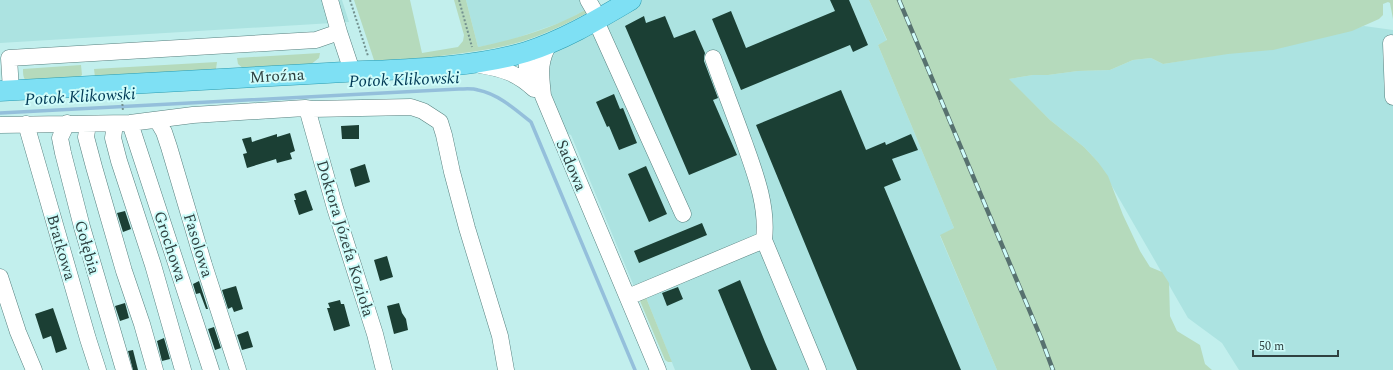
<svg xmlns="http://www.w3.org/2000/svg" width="1393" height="370" font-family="Spectral,serif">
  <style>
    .built { fill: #ace3e1 }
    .green { fill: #b5dabc }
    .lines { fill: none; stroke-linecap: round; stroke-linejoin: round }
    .stream { stroke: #94bfdb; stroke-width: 3.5 }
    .building { fill: #1b3f34 }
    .minor-casing { stroke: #57807f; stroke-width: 17 }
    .major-casing { stroke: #2a9bb0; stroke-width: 21 }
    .path { stroke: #73918f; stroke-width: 2; stroke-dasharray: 2 2; stroke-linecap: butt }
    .minor { stroke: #fff; stroke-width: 16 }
    .major { stroke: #7ee0f4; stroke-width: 20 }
    .rail-casing { stroke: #57716f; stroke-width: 4.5 }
    .rail { stroke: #cffcfa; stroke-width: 3; stroke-dasharray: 9; stroke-linecap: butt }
    .labels { text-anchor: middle; stroke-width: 4; stroke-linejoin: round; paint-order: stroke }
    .street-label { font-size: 16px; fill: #2f4140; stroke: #cffcfa }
    .water-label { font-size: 17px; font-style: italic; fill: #003955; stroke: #cffcfa }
  </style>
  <rect width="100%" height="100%" fill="#c2efed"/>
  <path class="built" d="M0,0H342L349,22L0,43Z
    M466,0H598L585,10L565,21L505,42L478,47Z
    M640,0H869L887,41L878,45L954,228L940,236L997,370H675L645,295L642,296L640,301L571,135L566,133L546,80L550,53Z
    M1364,26L1393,30V370H1239L1222,343L1188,318L1098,162L1084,147L1050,120L1008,79L1033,75H1048L1078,71L1110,70L1133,60L1151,58L1163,64L1316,39Z"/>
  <path class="green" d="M354,0H410L422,53L458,47L463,41L464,35L454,0H466L478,47C515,39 552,29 585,10L589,12C565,25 539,37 513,44C489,50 465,53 440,56V60L375,63Z
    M869,0H1393V19L1390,3L1388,2L1383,4V15L1379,19L1352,31L1273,50L1228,54L1163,64L1151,58L1133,60L1110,70L1078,71L1048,75H1033L1009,79L1050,120L1084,147L1098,162L1108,176L1123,215L1140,251L1150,267L1162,272L1169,283L1170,316L1177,331L1200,345L1205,364L1212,370H997L940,235L954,228L878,45L887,40Z
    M320,53L319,58L310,65L245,70L238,64L237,58Z
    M217,62L216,69L212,71L95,77L94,69Z
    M81,65L82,75L77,79L27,82C23,78 23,74 23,69Z
    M645,295L672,362H668L665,360L640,301L642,296Z"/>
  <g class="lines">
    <path class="stream" d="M0,113L459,89C465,89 472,88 478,90C498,94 515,109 531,122L635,370"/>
  </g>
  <path class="building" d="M830,0H849L868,45L853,52L850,45L741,90L712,19L731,11L746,48L835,11Z
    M644,16L646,23L665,16L674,38L695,30L705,53L704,57V61L718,98L713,100L737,155L689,175L625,26Z
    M841,90L866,150L885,142L886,145L911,134L918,150L892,159L901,180L884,187L961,370H857L756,125Z
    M614,94L620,109L623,108L637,143L619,150L609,126L607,127L596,102Z
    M359,125V139H342L341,126Z
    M290,133L295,151L290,153L292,159L277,163L276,159L247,168L243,154L247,153L242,139L251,137L252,142L277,134V137Z
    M365,164L370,182L355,187L350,169Z
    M646,166L667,214L649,222L628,174Z
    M306,190L313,210L299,215L294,200H296L294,194Z
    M125,211L131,229L123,232L117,213Z
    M702,223L707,235L639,263L634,251Z
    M387,256L393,277L380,281L374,260Z
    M740,280L765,342L777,370H751L718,290Z
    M199,281L208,309H206L200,293L196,294L193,284Z
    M236,286L243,309L234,312L232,307L228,309L222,290Z
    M678,287L683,299L667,306L662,293Z
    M340,300L341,304H344L350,326L334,331L327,308H330L328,303Z
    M125,303L129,318L120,321L115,306Z
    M399,303L402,313L406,319L408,330L394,334L387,306Z
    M53,308L67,349L56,353L51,336L43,339L35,314Z
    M214,327L221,348L215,350L208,329Z
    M248,331L253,347L242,350L237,335Z
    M164,338L170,359L162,361L157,341Z
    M133,350L138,370H133L128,351Z"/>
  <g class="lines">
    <g class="minor-casing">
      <path id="minor" d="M588,0L599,19
        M596,21L683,214
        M339,32L352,71
        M550,42C538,63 541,74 543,96L658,370
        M1391,43L1393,97
        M527,52C525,66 528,76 534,88
        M713,58C723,86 734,114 744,142C755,173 768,206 764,240
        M480,65C503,69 517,73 534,89
        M11,90L9,58L316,40L339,32L330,0
        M305,108L308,112L335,208L375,334L384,370
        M157,120L164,132L169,147L204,265L238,370
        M67,123L60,138L63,153L82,227L124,370
        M130,123L211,370
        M26,124L88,339L98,370
        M88,124L86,137L94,167L124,271L142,324L155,370
        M115,124L113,138L119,161L153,265L183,370
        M0,125L130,123L193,115L305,108L312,109L411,107L423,111L440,122L444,135L452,172L467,228L500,336L506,370
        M0,277L18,332L34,370
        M628,297L764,240L818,370"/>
    </g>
    <g class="major-casing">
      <path id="major" d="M0,91C109,85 218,79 327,73C391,69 465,70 526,52C564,40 597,20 631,0"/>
    </g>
    <path class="path" d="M350,0L368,56
      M459,0L472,47
      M122,100L123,111"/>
    <use href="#minor" class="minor"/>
    <use href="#major" class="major"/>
    <g class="rail-casing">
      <path id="rail" d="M899,0L1041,338L1053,370"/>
    </g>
    <use href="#rail" class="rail"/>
  </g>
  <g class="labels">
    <g class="street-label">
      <text transform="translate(277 75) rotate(-3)" y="6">Mroźna</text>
      <text transform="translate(572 165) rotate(67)" y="6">Sadowa</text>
      <text transform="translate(346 238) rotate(73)" y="6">Doktora Józefa Kozioła</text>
      <text transform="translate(199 245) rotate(73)" y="6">Fasolowa</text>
      <text transform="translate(171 246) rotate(72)" y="6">Grochowa</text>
      <text transform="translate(62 247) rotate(74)" y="6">Bratkowa</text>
      <text transform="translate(88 247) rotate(74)" y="6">Gołębia</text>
    </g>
    <g class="water-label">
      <text transform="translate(404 79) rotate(-2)" y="6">Potok Klikowski</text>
      <text transform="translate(80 96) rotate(-3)" y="6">Potok Klikowski</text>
    </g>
  </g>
  <path d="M1253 350v6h85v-6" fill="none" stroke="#2f4140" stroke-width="2"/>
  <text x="1259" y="350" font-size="12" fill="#2f4140" stroke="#cffcfa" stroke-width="3" paint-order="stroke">50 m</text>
</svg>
